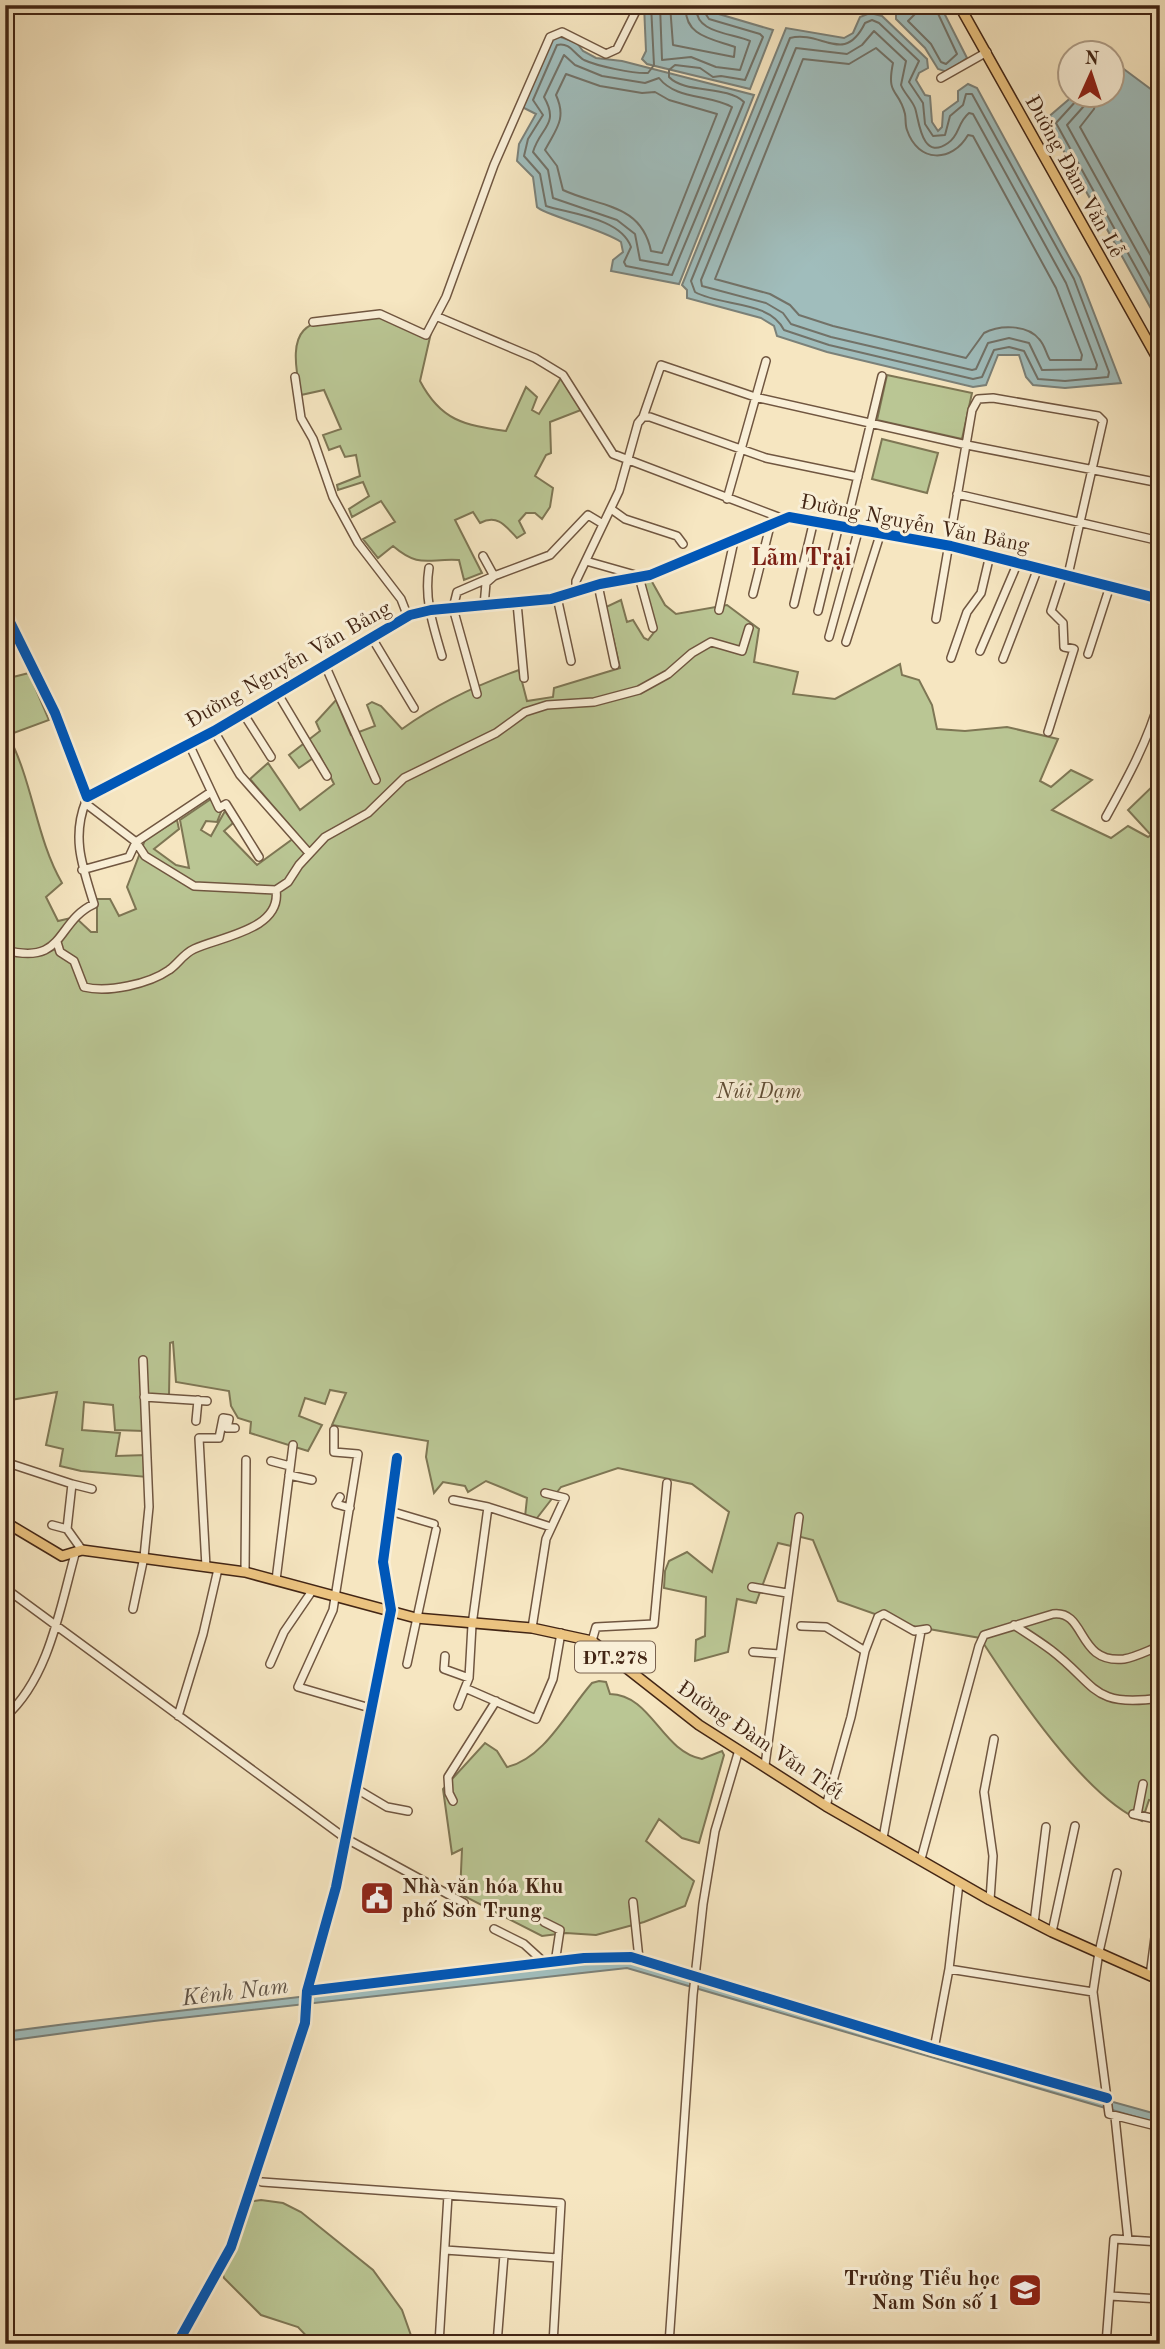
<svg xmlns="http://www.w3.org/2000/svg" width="1165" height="2349" font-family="'Old Standard TT',serif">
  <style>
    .green { fill: #bac694; stroke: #7e7654; stroke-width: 2 }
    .water { fill: #a0bdbc; stroke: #7b8179; stroke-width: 2 }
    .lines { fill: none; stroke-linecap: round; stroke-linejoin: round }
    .shore { stroke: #727268; stroke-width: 2 }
    .minor-casing { stroke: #705640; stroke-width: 10 }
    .major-casing { stroke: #432615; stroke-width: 12 }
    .minor { stroke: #f9efd7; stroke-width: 7 }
    .major { stroke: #ebc380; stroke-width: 9 }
    .cycleway-casing { stroke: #f9efd7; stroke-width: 15 }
    .cycleway { stroke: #0057b8; stroke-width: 10 }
    .labels { text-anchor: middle; stroke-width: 6; stroke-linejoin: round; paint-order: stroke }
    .shield { fill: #f9efd7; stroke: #7a624f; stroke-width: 2 }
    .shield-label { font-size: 19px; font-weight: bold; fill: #432615 }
    .street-label { font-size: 21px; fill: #432615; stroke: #f9efd7 }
    .park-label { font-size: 21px; font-style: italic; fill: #614e35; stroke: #f9efd7 }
    .poi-label { font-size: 21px; font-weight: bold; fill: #432615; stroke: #f9efd7; text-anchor: start }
    .water-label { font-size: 23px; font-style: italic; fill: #5f5347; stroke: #f9efd7 }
    .quarter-label { font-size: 24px; font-weight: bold; fill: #7a1f14; stroke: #f9efd7 }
  </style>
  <rect width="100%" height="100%" fill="#f6e6c1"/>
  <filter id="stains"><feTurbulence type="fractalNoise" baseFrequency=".00286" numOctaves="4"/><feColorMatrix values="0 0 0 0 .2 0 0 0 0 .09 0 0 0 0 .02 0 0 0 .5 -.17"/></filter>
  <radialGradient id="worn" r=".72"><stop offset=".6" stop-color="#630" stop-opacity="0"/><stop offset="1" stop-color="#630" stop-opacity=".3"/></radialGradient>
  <path class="green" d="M377,315L422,336L433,324L420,381C441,421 464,425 506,431L526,387L537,397L532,410L539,414L561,378L581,410L550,422L551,453L546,455L535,476L553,488L550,507L542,519L535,513H526L519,521L525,533L517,538C505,525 497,514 480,523L473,512L455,520L482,573L464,580L459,560C428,558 420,569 393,546L378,558L363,539L395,522L381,501L352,517L349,509L369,496L363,482L338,490L337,485L360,476L356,455L345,457L340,446L329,450L323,435L341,429L324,390L301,395C283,313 312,322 377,315Z
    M887,375L972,393L962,439L877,420Z
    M882,439L938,453L927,493L872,479Z
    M651,580L665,605L676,614L727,605L759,629L754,662L798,672L793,694L835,699L900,664L902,675L919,680L932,705L937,729L965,731L1007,727L1058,739L1040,781L1051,787L1071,770L1092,780L1052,810L1111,838L1128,826L1148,837L1151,835L1128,810L1160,779V1802L1149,1800L1142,1821C1085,1798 1014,1691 980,1638L906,1625L838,1601L813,1540L793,1535L791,1546L778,1543L756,1603L737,1599L728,1652L695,1661L696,1640L705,1636L706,1597L664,1588L665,1571L669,1561L687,1552L712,1572L729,1512L692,1484L618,1468L561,1487L537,1518L525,1517L527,1498L486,1481L468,1492L465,1486L443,1482L434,1493L426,1457L428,1441L332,1425L346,1393L330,1390L325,1404L305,1398L299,1416L322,1425L308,1451L250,1433L251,1422L238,1418L231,1406L229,1391L176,1382L173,1342L170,1343L169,1395L141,1397L144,1431L115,1430L113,1405L84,1402L82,1430L120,1433L116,1456L146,1455L147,1477L81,1471L60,1466L63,1449L46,1445L57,1392L5,1401V1056L12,1051L5,1042V679L29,673L49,720L8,735C33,782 36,838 62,883L46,897L58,921L75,917L91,932H97V899H110L119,916L136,909L127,887L145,840L177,820L179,829L154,849L176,865L189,868L180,820L211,799L221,812L217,822L206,821L201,830L211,836L225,811L233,823L224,831L257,865L298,835L250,779L268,763L300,810L334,784L319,754L299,768L289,755L320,731L316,722L336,700L351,735L375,726L367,705L372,702L381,706L402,729C438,703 477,685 519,670L527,701L553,697L554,688L620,668L606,607L621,600L627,622L633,620L644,638L648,640L655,631L642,582Z
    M599,1681L606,1682L610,1694C652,1695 661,1751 702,1759L722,1751L724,1755L699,1843L682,1838L659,1819L646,1841L694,1881L685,1906L644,1922L596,1935L566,1933L542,1936L460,1894L462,1849L452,1854L443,1789L485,1743L497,1751L507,1767C545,1758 567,1711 592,1683Z
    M261,2200L283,2203L301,2212L373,2270L402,2310L414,2344H314L298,2327L261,2315L224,2278L220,2265L246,2202Z"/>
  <path class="water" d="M644,5H714L712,12L773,30L750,89L647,64L642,59L646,51Z
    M919,5H940L967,58L947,72L938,69L925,48L896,19V14Z
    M870,13L882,16L927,59L928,68L919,73L916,80L925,95L930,96L932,122L938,131L942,127L943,112L958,101V91L968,84L977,88L1080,277L1121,383L1065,388L1033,385L1026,377L1019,355H998L986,385L973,387L827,352L777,336L774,326L761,318L687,298V290L682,285L786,28L844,38L853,33L860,17Z
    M558,36L577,43L583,51L596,58L622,61L754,95L679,284L611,271L613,260L623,252L621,242C603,229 544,215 537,207L533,177L517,161L519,144L536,114L522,107L553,38Z
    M1113,61L1160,96V325L1046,119L1074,95L1112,94Z
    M630,1961L858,2031L1160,2115V2124L627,1968L154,2021L5,2041V2032L66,2024L600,1962Z"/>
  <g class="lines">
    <path class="shore" d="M651,5L654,65L648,73C634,74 597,66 584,60C574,54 570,42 557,45L533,100L543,115L528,139L524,156L540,174L546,206C571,214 621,218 631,247L624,262L626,266L672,275L744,102C726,85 685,94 669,77V70L675,65L700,68L713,77L721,76L745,80L763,37L760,34L709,19L705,13L706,5
      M660,5L662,60L691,57L716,67L740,70L750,41C732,33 692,33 697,5
      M670,5L673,45L734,57L735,47C712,39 683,36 686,5
      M918,5L917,12L908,21L931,44L941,62L946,64L957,54L934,5
      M872,20L879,23L919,61L909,82L923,103L925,124L933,136L945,135L950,116L963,105L966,94H972L1074,279L1109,372L1108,377L1065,381L1038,379L1024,351L1009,347L994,350L982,377L973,379L829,345L784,330C769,300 722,307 695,292L691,281L790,38C822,30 844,66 865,23Z
      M874,31L906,61L901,85C904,93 912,100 915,108C919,119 921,162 948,143C960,135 957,123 969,113L973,114L1066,283L1097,365L1096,369L1042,370L1029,343L1009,338L988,343L976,369L972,370L831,337L791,324L783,313L766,303L702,286L701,280L796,48L847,54L862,45Z
      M876,48L893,63C886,97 899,88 905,114C906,119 905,125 907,130C918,163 952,163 968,135L973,136L1056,288L1082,355L1081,360H1050C1046,354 1045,345 1039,339C1027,324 999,325 984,333L966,358L833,326L799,315L790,305L770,294L715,279L803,59L849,64Z
      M564,55L575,65L602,76L645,83L659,78C676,100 709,94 732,107L668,265L640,260L635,234L617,220L553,198L548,170L533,152C540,127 560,125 544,97Z
      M566,74L600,86L642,93L655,92L669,100L717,114L662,253L651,251C641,203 599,207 563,190L557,166L545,150C556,129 567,119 556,95Z
      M1078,94L1076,101L1056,123L1160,311
      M1087,94L1084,106L1067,125L1160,293
      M1097,94L1094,109L1080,127L1160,272"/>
    <g class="minor-casing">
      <path id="minor" d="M941,78L987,52
        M438,317L535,358L563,375L613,454L781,518
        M313,322L380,314L426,335L446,297L494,165L550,37L562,32L606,54L617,49L639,5
        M295,377L301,418L313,439L333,497L358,543L401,599L408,617
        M643,417L661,365L755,397L967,445L1160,483
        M957,494L1160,541
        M727,499L766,361
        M611,509L625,519L677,536L683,544
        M846,526L882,376
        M586,561L639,576
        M429,568C424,600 433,625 442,656
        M639,577L653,628
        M598,585L615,665
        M576,592V581L619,491L638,423L643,417H650L766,458L858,477
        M753,594L771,522
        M557,597L571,661
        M517,603L524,678
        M794,604L814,520
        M484,606L486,583L494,576L550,555L588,515L603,524
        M719,610L734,541
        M818,611L839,525
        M5,612L55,713L87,797L214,731L410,615L431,610L551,599L600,584L650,575L789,517L951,546L1160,599
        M936,619L972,410L978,399L993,398L1098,416L1103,421L1068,575
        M829,637L859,528
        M372,638L414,708
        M846,642L881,532
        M980,651L1018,562
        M1088,654L1110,586
        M951,658L967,612L981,593L990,555
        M1003,659L1038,568
        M325,665L376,780
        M278,694L327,776
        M477,694L453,608L457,592L494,576L483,556
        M243,713L271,757
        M214,731L240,775L309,853
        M1048,732L1074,649L1064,647L1063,623L1051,611L1063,574
        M189,744L219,808L226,804L259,857
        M85,803L136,842L145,856L194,886L276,890L288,882L299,865L325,837L368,813L404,778L496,733L525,712L547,705L594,702L639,690L668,674L692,653L711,642L742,651L749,628
        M1106,817C1127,779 1148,741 1160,698
        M5,837L10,854L5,896
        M82,870L129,857L136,842L211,792
        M57,942L60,952L74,961L84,987C108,993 149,984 169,970C178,964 183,954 194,949C219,937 282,930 276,890
        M5,950C66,966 55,922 94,904C83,868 71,838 86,801
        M144,1397L207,1401
        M196,1421L198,1400
        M334,1430V1452L358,1454L333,1610L298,1687L370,1708
        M271,1461L290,1466
        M5,1462L72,1484L67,1529L82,1550
        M289,1475L312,1480
        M72,1484L92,1489
        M340,1497L336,1504L350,1508
        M453,1500L488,1507L551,1527
        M488,1507L472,1625L469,1678L465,1688L536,1719L553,1679L561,1633
        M390,1511L434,1524
        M52,1525L67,1529
        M206,1567L199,1438H219L223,1418L229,1419L227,1428H235
        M245,1572L246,1460
        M276,1580L293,1445
        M752,1587L787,1593
        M5,1588L345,1838L464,1903
        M133,1609L144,1557L149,1507L143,1360
        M1014,1625C1026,1633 1039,1641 1051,1650C1097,1685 1091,1708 1160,1698
        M801,1626L826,1627L865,1651
        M532,1628L546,1539L565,1498L545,1493
        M592,1641L596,1627L654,1624L667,1483
        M753,1652L780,1654
        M445,1656L444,1669L469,1678
        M270,1664L284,1632L312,1591
        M407,1664L436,1530
        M458,1706L465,1688
        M178,1716L203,1634L218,1569
        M5,1717C49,1678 60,1608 75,1554
        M765,1765L799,1517
        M355,1788L387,1807L408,1811
        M453,1801L449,1793L448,1777L496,1701
        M826,1806L851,1717L865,1651L878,1617L884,1614L914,1631L927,1629
        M1133,1814L1160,1820
        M1137,1815L1143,1784
        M883,1838L921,1631
        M921,1859L979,1646L984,1635L1053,1614C1087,1610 1076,1664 1124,1659C1136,1657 1149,1650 1160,1646
        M1117,1873L1099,1952L1093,1992L1109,2114L1160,2127
        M990,1900L993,1856L984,1792L994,1739
        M633,1902L639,1959
        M544,1922L560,1930L555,1963
        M1034,1923L1046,1827
        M494,1929L524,1944L546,1964
        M1052,1932L1075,1826
        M949,1969L1093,1992
        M1150,1976L1160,1899
        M307,1991L584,1958L631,1957L934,2049L1107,2098
        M934,2049L949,1969L959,1883
        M1115,2117L1128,2240
        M262,2182L561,2203L553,2344
        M445,2250L558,2258
        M1110,2296L1160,2299
        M177,2344L231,2247L305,2023L307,1991L336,1887L391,1610L383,1562L397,1458
        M439,2344L448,2195
        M497,2344L504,2255
        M669,2344L693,1995L703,1904L715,1831L739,1750
        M1106,2344L1114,2239L1160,2242"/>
    </g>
    <g class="major-casing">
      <path id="major" d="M959,5L1160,363
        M5,1522L62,1556L82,1550L245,1572L416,1618L532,1628L592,1641L699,1725L826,1806L990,1900L1052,1932L1160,1980"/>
    </g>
    <use href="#minor" class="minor"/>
    <use href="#major" class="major"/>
    <g class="cycleway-casing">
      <path id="cycleway" d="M5,612L55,713L87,797L214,731L410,615L431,610L551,599L600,584L650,575L789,517L951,546L1160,599
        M307,1991L584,1958L631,1957L934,2049L1107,2098
        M177,2344L231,2247L305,2023L307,1991L336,1887L391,1610L383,1562L397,1458"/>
    </g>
    <use href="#cycleway" class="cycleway"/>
  </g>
  <defs>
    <g id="civic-square" transform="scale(1.75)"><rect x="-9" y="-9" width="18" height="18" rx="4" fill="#8f2418" stroke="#f9efd7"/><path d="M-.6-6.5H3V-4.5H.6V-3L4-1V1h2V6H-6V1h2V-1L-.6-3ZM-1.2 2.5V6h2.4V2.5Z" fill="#fff"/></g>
    <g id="school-square" transform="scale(1.75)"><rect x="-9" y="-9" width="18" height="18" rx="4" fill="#8f2418" stroke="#f9efd7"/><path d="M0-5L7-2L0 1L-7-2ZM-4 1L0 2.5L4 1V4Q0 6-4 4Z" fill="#fff"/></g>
  </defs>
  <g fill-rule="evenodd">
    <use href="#civic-square" x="377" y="1898"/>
    <use href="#school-square" x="1025" y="2290"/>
  </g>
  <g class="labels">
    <rect class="shield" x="575" y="1641.5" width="80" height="31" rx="5"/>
    <g class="shield-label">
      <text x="615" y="1664">ĐT.278</text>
    </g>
    <g class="street-label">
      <text transform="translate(1075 176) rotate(61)" y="7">Đường Đàm Văn Lễ</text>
      <text transform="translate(915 523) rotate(11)" y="7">Đường Nguyễn Văn Bảng</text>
      <text transform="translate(288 664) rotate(-30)" y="7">Đường Nguyễn Văn Bảng</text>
      <text transform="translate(761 1740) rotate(34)" y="7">Đường Đàm Văn Tiết</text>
    </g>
    <g class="park-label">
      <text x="759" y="1098">Núi Dạm</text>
    </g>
    <g class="poi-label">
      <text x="402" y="1893">Nhà văn hóa Khu<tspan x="402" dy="24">phố Sơn Trung</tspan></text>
      <text x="1000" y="2285" text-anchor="end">Trường Tiểu học<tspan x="1000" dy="24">Nam Sơn số 1</tspan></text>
    </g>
    <g class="water-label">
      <text transform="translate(235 1991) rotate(-7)" y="8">Kênh Nam</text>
    </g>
    <g class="quarter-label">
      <text x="801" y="565">Lãm Trại</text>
    </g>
  </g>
  <rect width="1165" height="2349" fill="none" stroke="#f6e6c1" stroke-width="28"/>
  <rect x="7" y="7" width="1151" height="2335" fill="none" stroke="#432615" stroke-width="3.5"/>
  <rect x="14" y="14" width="1137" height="2321" fill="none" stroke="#432615" stroke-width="2"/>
  <g transform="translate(1091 74) rotate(3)"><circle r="33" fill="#f9efd7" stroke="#b09f89" stroke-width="2"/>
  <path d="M0-5L12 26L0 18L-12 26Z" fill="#8f2418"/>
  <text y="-10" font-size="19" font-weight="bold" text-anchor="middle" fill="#432615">N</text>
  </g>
  <rect width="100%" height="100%" filter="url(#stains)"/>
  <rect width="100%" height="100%" fill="url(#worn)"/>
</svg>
